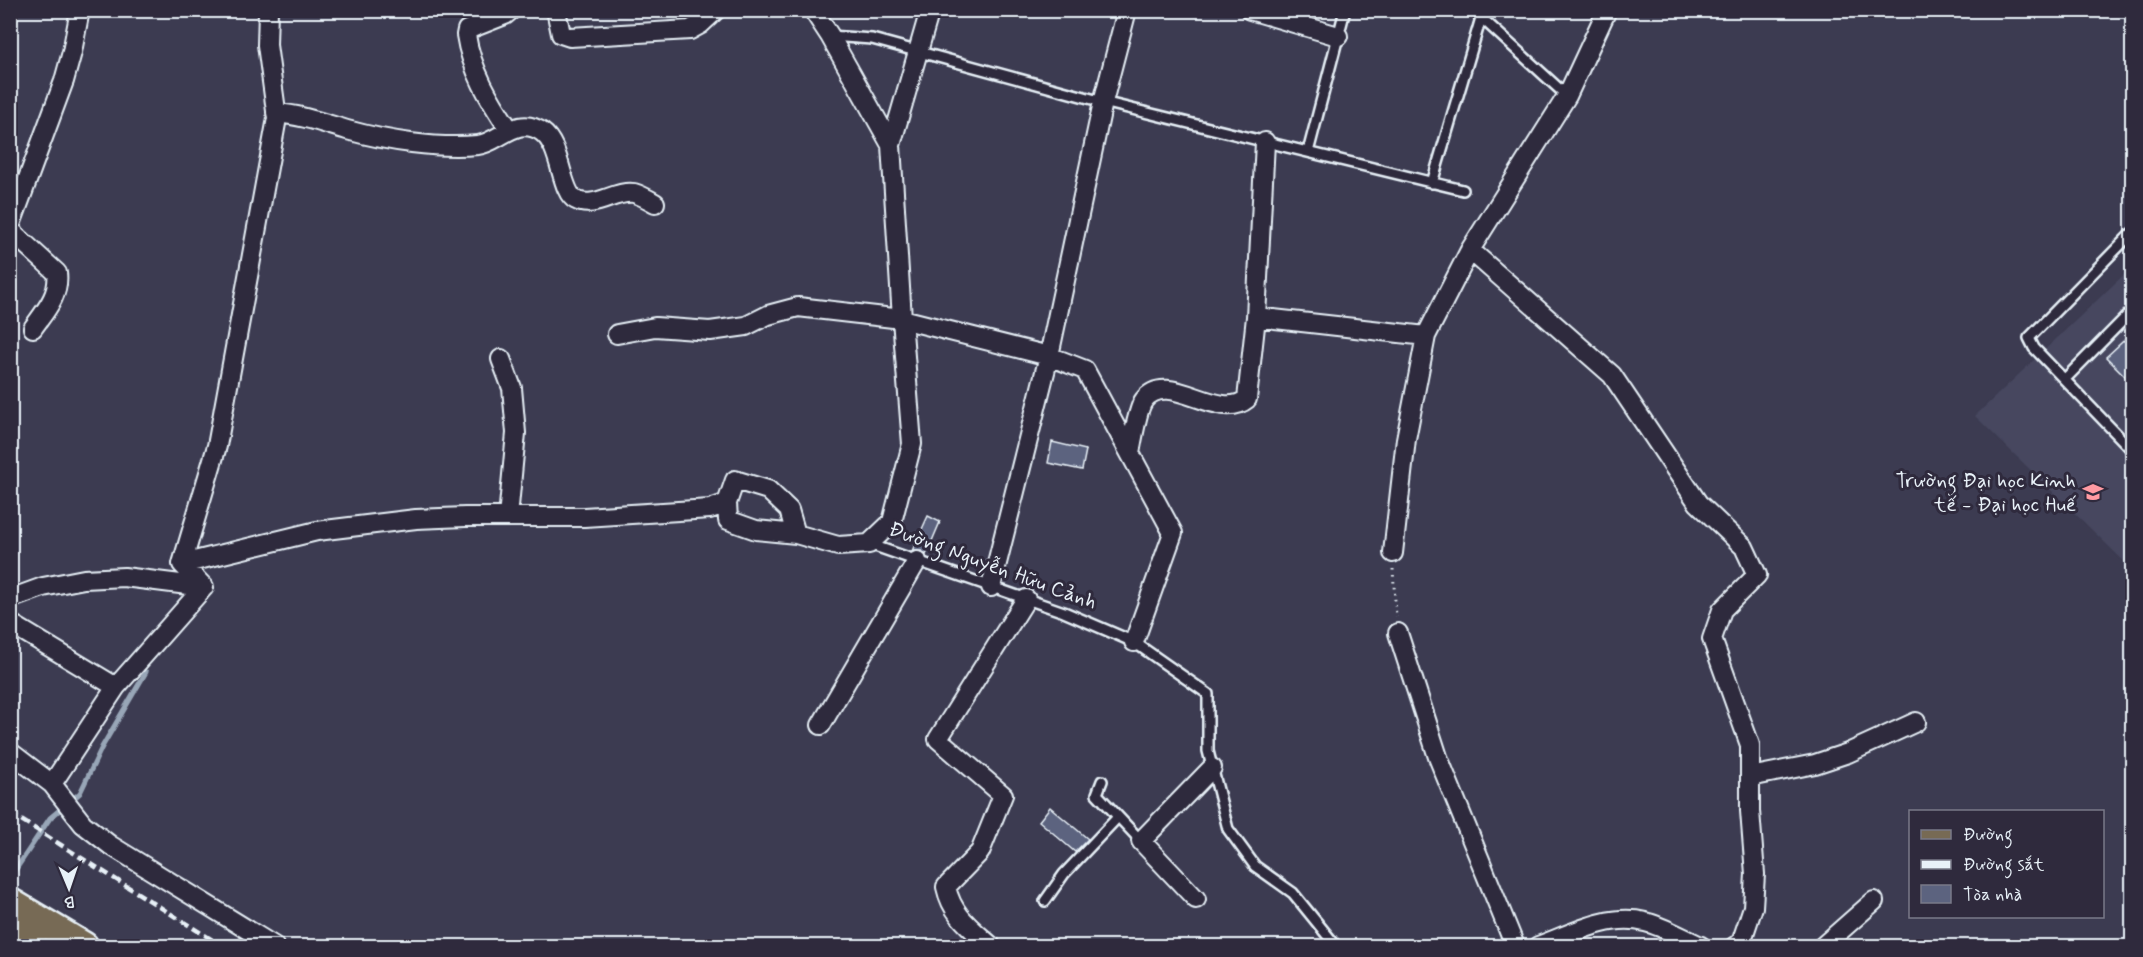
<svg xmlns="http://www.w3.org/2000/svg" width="2143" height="957" font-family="Mynerve,sans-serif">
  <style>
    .built { fill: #46475f }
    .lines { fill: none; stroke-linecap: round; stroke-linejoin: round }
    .stream { stroke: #98a6b7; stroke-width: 5 }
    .building { fill: #5c637f; stroke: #e8f1f8; stroke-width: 1.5 }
    .service-casing { stroke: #e8f1f8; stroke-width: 14 }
    .minor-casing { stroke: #e8f1f8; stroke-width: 22 }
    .primary-casing { stroke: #e8f1f8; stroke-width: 32 }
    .path { stroke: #e8f1f8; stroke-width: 3; stroke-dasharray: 1.5 4.5; stroke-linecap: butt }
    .service { stroke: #2f2a3d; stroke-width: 9 }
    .minor { stroke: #2f2a3d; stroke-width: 18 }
    .primary { stroke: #776a54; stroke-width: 27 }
    .rail { stroke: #e8f1f8; stroke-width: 4.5; stroke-dasharray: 9 4.5; stroke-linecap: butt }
    .labels { text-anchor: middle; stroke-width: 6; stroke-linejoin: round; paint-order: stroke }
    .poi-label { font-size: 21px; fill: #e8f1f8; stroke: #2f2a3d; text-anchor: end }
    .street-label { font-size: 21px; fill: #e8f1f8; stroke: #2f2a3d }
  </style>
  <rect width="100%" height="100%" fill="#3c3b51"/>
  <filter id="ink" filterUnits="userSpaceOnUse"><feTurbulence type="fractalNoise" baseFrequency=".0167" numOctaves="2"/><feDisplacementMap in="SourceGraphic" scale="12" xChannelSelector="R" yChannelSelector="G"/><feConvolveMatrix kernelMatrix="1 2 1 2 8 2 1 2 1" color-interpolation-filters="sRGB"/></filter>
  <g filter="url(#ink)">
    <path class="built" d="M2132,267V569L1975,416Z"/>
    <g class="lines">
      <path class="stream" d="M10,878L50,818L80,793L102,747L146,672"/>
    </g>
    <path class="building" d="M2133,332V384L2106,357Z
      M1052,442L1086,450L1082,470L1048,463Z
      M928,516L940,522L926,555L922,551H912Z
      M1050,807L1088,839L1075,852L1039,821Z"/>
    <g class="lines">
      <g class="service-casing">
        <path id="service" d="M1473,10L1567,96
          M830,36L872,39L1103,102L1463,190
          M1308,152L1345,10
          M1432,183L1481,18
          M2132,233L2029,338L2034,348L2132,450
          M2065,379L2132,311
          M869,544L1064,612L1134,642L1208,694V751L1228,829L1255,866L1293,893L1336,946
          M1102,781L1097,794L1141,841
          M1045,901L1064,874L1118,817"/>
      </g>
      <g class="minor-casing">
        <path id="minor" d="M556,10L561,34L570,37L690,30L701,24L716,10
          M1250,10L1338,36
          M276,113C301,115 323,123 347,130C387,141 437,149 478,145C499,143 517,114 542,132C562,146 560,192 576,200C594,210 615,190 634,193C641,195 648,199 655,203
          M509,129C490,101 471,69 466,35L467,30L505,15L511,10
          M891,145L930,10
          M10,227L64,81L72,52L80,10
          M10,230L57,273C60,295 45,311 33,328
          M1470,250L1612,375L1698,503L1744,547L1757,575L1722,610L1712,639L1750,745V811L1755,874L1753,907L1741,943L1735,946
          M1256,317L1426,336
          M617,334L655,327L710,331L746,326L768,315L798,307L902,319L1049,356L1085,370L1173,533L1134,642
          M501,359L512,388L516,433L508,517
          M1130,453C1132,442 1138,407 1144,400C1168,368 1218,423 1247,399L1256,317L1265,142
          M727,503L728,520L756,530L796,534
          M1393,553L1406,439L1426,336L1470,250L1567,96L1607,10
          M182,564L317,531L416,519L465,517H584L710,509L727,503L735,480L768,490L789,510L796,534L838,546L869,544L892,522L912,444L902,319L891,145L830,36L813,10
          M991,587L1049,356L1103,102L1127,10
          M10,599L43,587L84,579L124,577L204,587
          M10,623L116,687
          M1398,633L1438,757L1515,946
          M821,725L917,561
          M10,752L52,784L83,824L110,845L274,946
          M1750,777L1815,764L1848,753L1916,722
          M52,784L116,687L204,587L182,564L217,446L277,118L267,45L268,10
          M1196,899L1141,841L1212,768
          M991,946C971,928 952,915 946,887L980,852L1003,795L938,739L1026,599
          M1538,946C1571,934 1609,913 1645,922C1663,926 1684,939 1701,946
          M1823,946L1874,901"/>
      </g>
      <g class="primary-casing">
        <path id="primary" d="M10,902L84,946
          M10,933L34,946"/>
      </g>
      <path class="path" d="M1393,569L1396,617"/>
      <use href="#service" class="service"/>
      <use href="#minor" class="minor"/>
      <use href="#primary" class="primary"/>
      <path class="rail" d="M10,813L222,946"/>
    </g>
  </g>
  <defs>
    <g id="university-bare" transform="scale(1.62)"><path d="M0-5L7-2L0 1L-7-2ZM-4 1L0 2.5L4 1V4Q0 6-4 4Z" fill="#ff9aa2" stroke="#2f2a3d" stroke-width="2.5" paint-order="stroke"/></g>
  </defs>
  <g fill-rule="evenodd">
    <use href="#university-bare" x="2093" y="492"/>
  </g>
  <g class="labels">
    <g class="poi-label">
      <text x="2076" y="487">Trường Đại học Kinh<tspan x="2076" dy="24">tế - Đại học Huế</tspan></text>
    </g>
    <g class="street-label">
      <text transform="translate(993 565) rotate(20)" y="7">Đường Nguyễn Hữu Cảnh</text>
    </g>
  </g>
  <rect width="2143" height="957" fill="none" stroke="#2f2a3d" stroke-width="36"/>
  <rect x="18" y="18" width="2107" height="921" fill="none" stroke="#e8f1f8" stroke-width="2" filter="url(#ink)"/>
  <rect x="1909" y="810" width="195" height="108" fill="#2f2a3d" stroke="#797a88" stroke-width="1.5"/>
  <rect x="1921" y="830" width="30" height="9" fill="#776a54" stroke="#797a88" stroke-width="1.5"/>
  <text x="1963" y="840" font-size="18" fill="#e8f1f8">Đường</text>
  <rect x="1921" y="860" width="30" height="9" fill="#e8f1f8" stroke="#797a88" stroke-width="1.5"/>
  <text x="1963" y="870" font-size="18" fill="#e8f1f8">Đường sắt</text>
  <rect x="1921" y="885" width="30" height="18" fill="#5c637f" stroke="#797a88" stroke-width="1.5"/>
  <text x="1963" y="900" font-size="18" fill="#e8f1f8">Tòa nhà</text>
  <g transform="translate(69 888) rotate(178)" stroke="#2f2a3d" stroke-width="4.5" paint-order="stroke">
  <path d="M0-4.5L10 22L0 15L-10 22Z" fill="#e8f1f8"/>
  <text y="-9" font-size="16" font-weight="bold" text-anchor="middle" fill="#e8f1f8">B</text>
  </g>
</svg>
